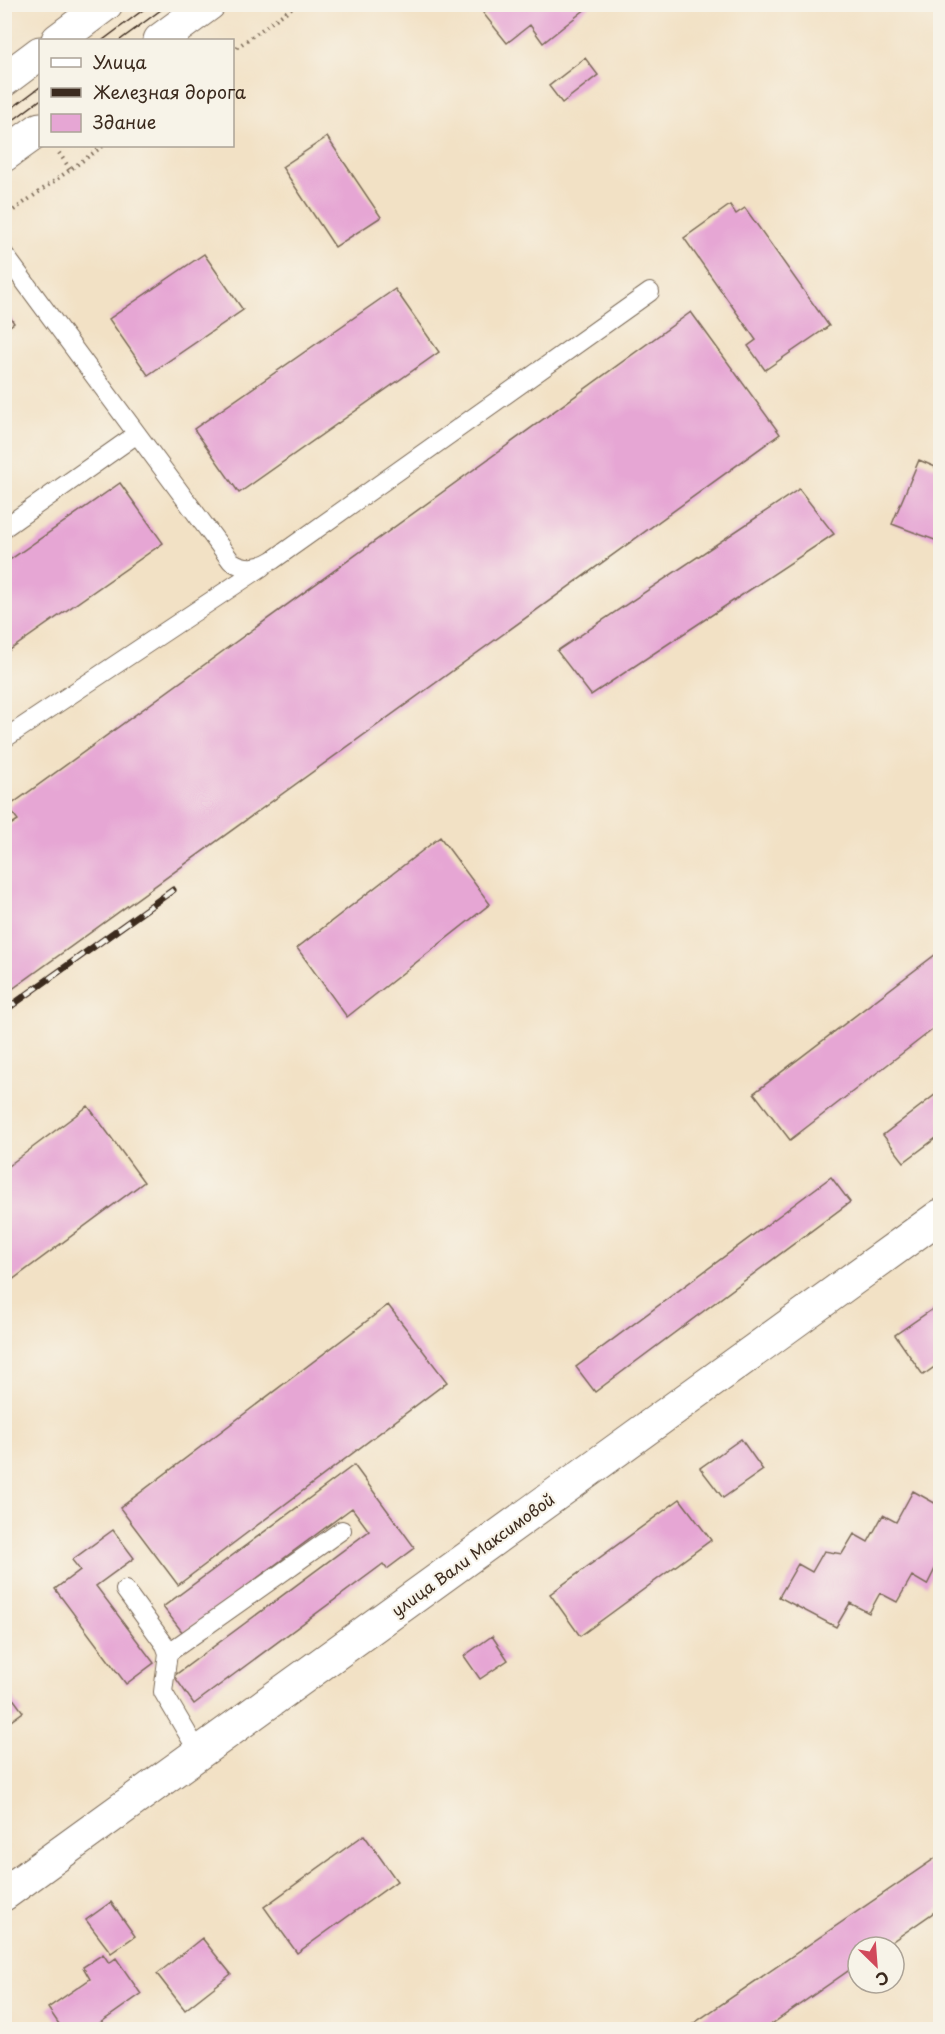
<svg xmlns="http://www.w3.org/2000/svg" width="945" height="2034" font-family="'Playpen Sans',sans-serif">
  <style>
    .building { fill: #e6a6d4 }
    .lines { fill: none; stroke-linecap: round; stroke-linejoin: round }
    .service-casing { stroke: #7b6a58; stroke-width: 20 }
    .tertiary-casing { stroke: #7b6a58; stroke-width: 35 }
    .secondary-casing { stroke: #7b6a58; stroke-width: 35 }
    .path { stroke: #7b6a58; stroke-width: 4; stroke-dasharray: 1.5 4.5; stroke-linecap: butt }
    .service { stroke: #fff; stroke-width: 18 }
    .tertiary { stroke: #fff; stroke-width: 33 }
    .secondary { stroke: #fff; stroke-width: 33 }
    .tram { stroke: #3b2a1e; stroke-width: 1.5 }
    .rail-casing { stroke: #3b2a1e; stroke-width: 7 }
    .rail { stroke: #f7f3e8; stroke-width: 4.5; stroke-dasharray: 14; stroke-linecap: butt }
    .labels { text-anchor: middle; stroke-width: 4.5; stroke-linejoin: round; paint-order: stroke }
    .street-label { font-size: 16px; fill: #3b2a1e; stroke: #f7f3e8 }
  </style>
  <rect width="100%" height="100%" fill="#f7f3e8"/>
  <filter id="ink" filterUnits="userSpaceOnUse"><feTurbulence type="fractalNoise" baseFrequency=".0167" numOctaves="2"/><feDisplacementMap in="SourceGraphic" scale="12" xChannelSelector="R" yChannelSelector="G"/><feConvolveMatrix kernelMatrix="1 2 1 2 8 2 1 2 1" color-interpolation-filters="sRGB"/></filter>
  <filter id="wash" filterUnits="userSpaceOnUse"><feTurbulence type="fractalNoise" baseFrequency=".008" numOctaves="4" result="noise"/><feDisplacementMap in="SourceGraphic" scale="24" xChannelSelector="R" yChannelSelector="G"/><feGaussianBlur stdDeviation="1.35" result="paint"/><feColorMatrix in="noise" values="0 0 0 0 0 0 0 0 0 0 0 0 0 0 0 0 0 1.4 0 .05"/><feComposite in="paint" operator="in"/></filter>
  <g filter="url(#wash)">
    <rect width="100%" height="100%" fill="#f2e1c5"/>
    <g id="blocks">
      <path class="building" d="M495,4H592L543,43L530,25L507,43L483,13Z
        M585,58L598,75L562,103L549,86Z
        M327,137L381,217L335,247L282,167Z
        M730,205L736,214L745,208L829,326L765,370L748,346L756,340L684,238Z
        M204,254L243,310L148,375L109,319Z
        M395,289L439,352L239,493L194,429Z
        M4,308L14,323L4,330Z
        M691,312L780,434L4,995V829L18,820L8,807Z
        M919,460L940,469V542L892,524Z
        M120,483L163,543L4,654V564Z
        M799,489L834,534L591,695L557,651Z
        M440,837L490,904L347,1017L297,948Z
        M940,951V1024L790,1140L754,1093Z
        M940,1091V1135L904,1162L883,1135Z
        M88,1106L144,1182L4,1286V1169Z
        M831,1177L850,1202L595,1392L576,1367Z
        M940,1304V1363L923,1375L895,1335Z
        M388,1305L447,1382L178,1585L120,1508Z
        M741,1439L763,1470L723,1498L700,1468Z
        M354,1465L415,1548L387,1569L383,1564L194,1704L174,1676L369,1531L352,1508L183,1633L163,1607Z
        M913,1491L940,1506V1559L927,1585L912,1576L897,1602L880,1593L869,1613L850,1603L836,1627L779,1597L798,1564L812,1572L824,1551L842,1554L854,1534L868,1542L883,1515L896,1522Z
        M680,1499L711,1540L580,1636L550,1594Z
        M113,1530L134,1558L96,1586L154,1663L126,1684L55,1589L80,1570L72,1560Z
        M492,1636L508,1660L480,1679L464,1656Z
        M4,1686L23,1712L4,1726Z
        M364,1835L397,1881L297,1953L264,1907Z
        M940,1855V1908L884,1947H858V1964L763,2030H684Z
        M111,1902L135,1936L111,1953L86,1920Z
        M202,1938L231,1974L185,2010L157,1974Z
        M103,1954L109,1963L116,1958L141,1994L90,2030H63L48,2008L90,1979L83,1967Z"/>
    </g>
  </g>
  <g filter="url(#ink)">
    <use href="#blocks" fill-opacity="0" stroke="#7b6a58" stroke-width="1.5"/>
    <g class="lines">
      <g class="service-casing">
        <path id="service" d="M4,254L231,561C245,570 258,569 273,560L650,292
          M4,528L137,434
          M4,739L262,567
          M125,1590L165,1645L168,1653L163,1692L199,1753
          M168,1653L342,1530"/>
      </g>
      <g class="tertiary-casing">
        <path id="tertiary" d="M4,1894L940,1216"/>
      </g>
      <g class="secondary-casing">
        <path id="secondary" d="M58,40L106,4
          M160,40L209,4
          M4,80L40,53
          M4,155L40,129"/>
      </g>
      <path class="path" d="M232,51L297,4
        M59,153L70,169
        M4,217L103,146"/>
      <use href="#service" class="service"/>
      <use href="#tertiary" class="tertiary"/>
      <use href="#secondary" class="secondary"/>
      <path class="tram" d="M103,40L151,4
        M120,40L169,4
        M4,114L40,87
        M4,127L40,100"/>
      <g class="rail-casing">
        <path id="rail" d="M4,1011L173,890"/>
      </g>
      <use href="#rail" class="rail"/>
    </g>
  </g>
  <g class="labels">
    <g class="street-label">
      <text transform="translate(473 1555) rotate(-36)" y="6">улица Вали Максимовой</text>
    </g>
  </g>
  <rect width="945" height="2034" fill="none" stroke="#f7f3e8" stroke-width="24"/>
  <rect x="39" y="39" width="195" height="108" fill="#f7f3e8" stroke="#aca397" stroke-width="1.5"/>
  <rect x="51" y="58" width="30" height="9" fill="#ffffff" stroke="#aca397" stroke-width="1.5"/>
  <text x="93" y="69" font-size="18" fill="#3b2a1e">Улица</text>
  <rect x="51" y="88" width="30" height="9" fill="#3b2a1e" stroke="#aca397" stroke-width="1.5"/>
  <text x="93" y="99" font-size="18" fill="#3b2a1e">Железная дорога</text>
  <rect x="51" y="114" width="30" height="18" fill="#e6a6d4" stroke="#aca397" stroke-width="1.5"/>
  <text x="93" y="129" font-size="18" fill="#3b2a1e">Здание</text>
  <g transform="translate(876 1965) rotate(155)"><circle r="28" fill="#f7f3e8" stroke="#aca397" stroke-width="1.5"/>
  <path d="M0-4.5L10 22L0 15L-10 22Z" fill="#d1495b"/>
  <text y="-9" font-size="16" font-weight="bold" text-anchor="middle" fill="#3b2a1e">С</text>
  </g>
</svg>
